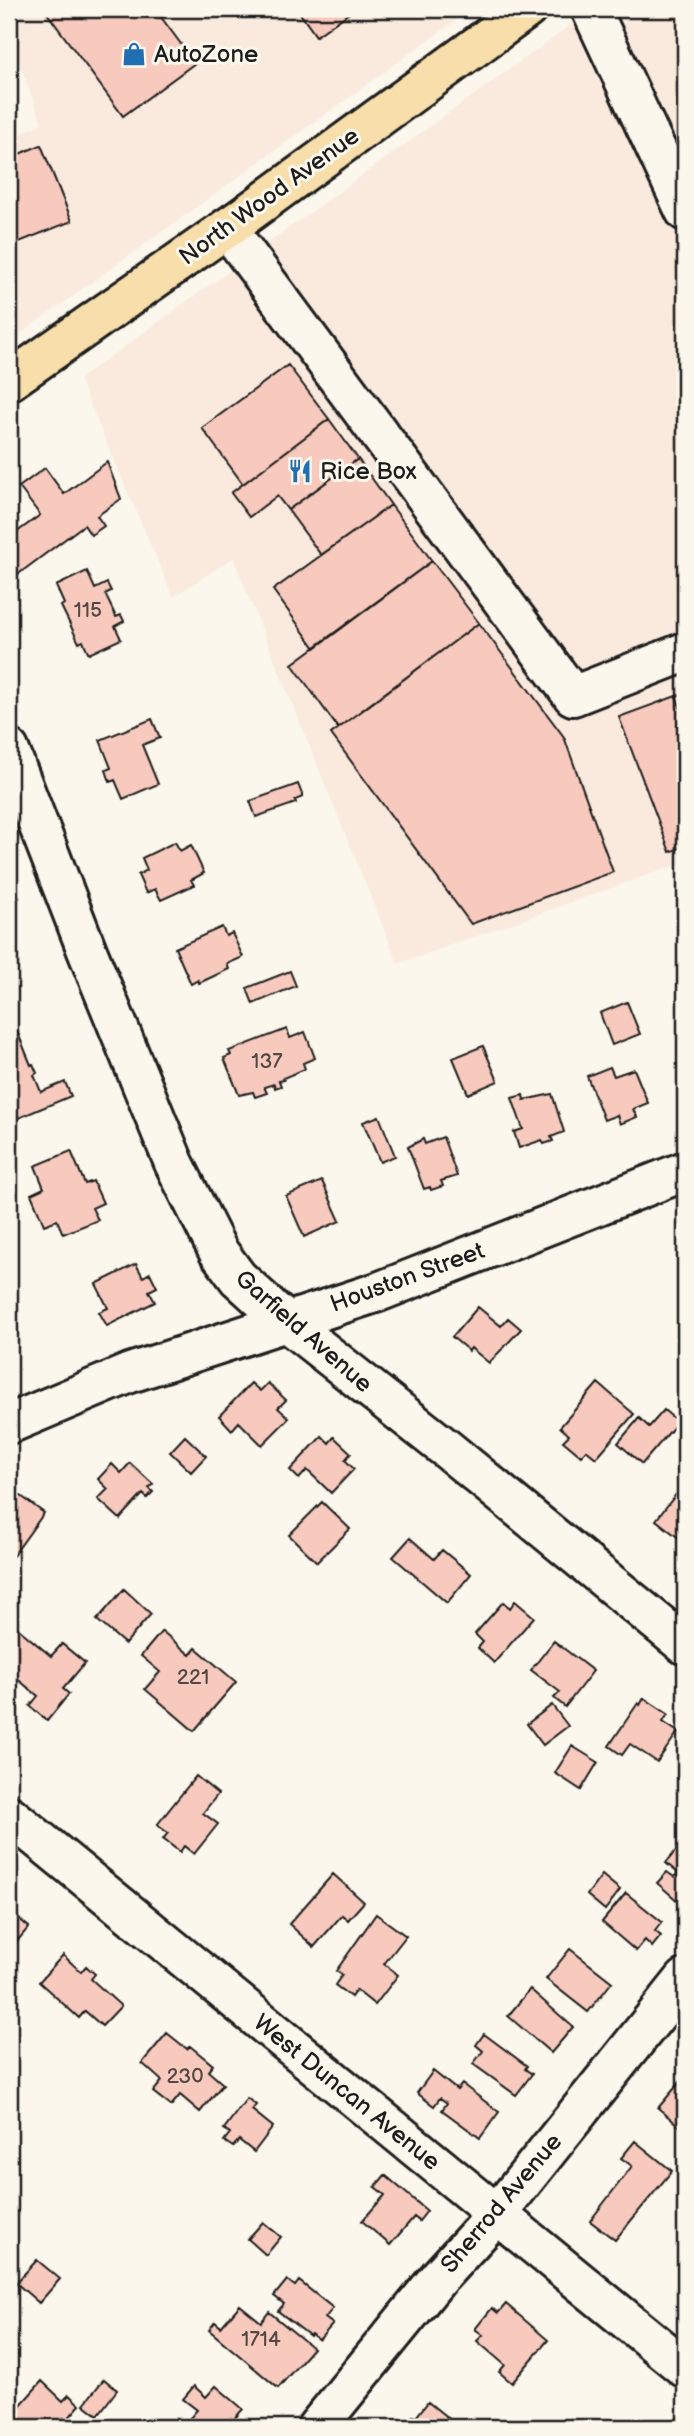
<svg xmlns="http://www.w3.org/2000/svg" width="694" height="2436" font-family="'Balsamiq Sans',sans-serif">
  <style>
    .built { fill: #faeade }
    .building { fill: #f8cabd; stroke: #1c1c1c; stroke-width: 2 }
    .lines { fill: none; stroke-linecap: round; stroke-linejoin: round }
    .minor-casing { stroke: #1c1c1c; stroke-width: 44 }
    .major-casing { stroke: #1c1c1c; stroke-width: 44 }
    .minor { stroke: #fbf7ec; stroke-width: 38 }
    .major { stroke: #f8deab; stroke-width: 38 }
    .labels { text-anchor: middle; stroke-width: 6; stroke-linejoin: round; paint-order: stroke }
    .number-label { font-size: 21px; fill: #534844 }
    .poi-label { font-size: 24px; fill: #1c1c1c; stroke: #fbf7ec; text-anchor: start }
    .street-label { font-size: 24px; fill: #1c1c1c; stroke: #fbf7ec }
  </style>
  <rect width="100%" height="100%" fill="#fbf7ec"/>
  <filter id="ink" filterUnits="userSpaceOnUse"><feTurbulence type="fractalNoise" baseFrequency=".0143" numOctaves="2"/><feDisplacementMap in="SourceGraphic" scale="14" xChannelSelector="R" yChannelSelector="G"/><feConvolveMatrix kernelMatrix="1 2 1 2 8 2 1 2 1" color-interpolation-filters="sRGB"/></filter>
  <g filter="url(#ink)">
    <path class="built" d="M9,9H472L9,342V139L42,123L9,36Z
      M593,9H685V862L398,964L233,558L173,597L79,379Z"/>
    <path class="building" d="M44,9H155L195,63L123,116Z
      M297,9H355L316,36Z
      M41,145L72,221L9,246V158Z
      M288,365L329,419L243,484L202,428Z
      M329,419L358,459L288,510L277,496L249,517L231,493Z
      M358,459L391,505L321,555L288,510Z
      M107,462L121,499L97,516L104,526L91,535L84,525L9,581V538L40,515L19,487L45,468L64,494Z
      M391,505L432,561L315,648L273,590Z
      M432,561L479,623L338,728L292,664Z
      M87,571L95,589L107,583L111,591L105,594L116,617L121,615L124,621L115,626L121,639L89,654L83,641L79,643L61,606L64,604L56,586Z
      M479,623L564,737L613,872L471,924L331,734Z
      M685,693V720L676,696Z
      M676,696L685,720V846L670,852L619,717Z
      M152,719L160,738L142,745L158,784L123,799L115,780L110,782L106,770L111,768L100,740Z
      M298,784L303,797L295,800L296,803L256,817L250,801Z
      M175,842L180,851L191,845L204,873L191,880L194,885L161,900L155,889L146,893L138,875L147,870L142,858Z
      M9,876L19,898L9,902Z
      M222,927L226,936L232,933L243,957L227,964L229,969L199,983L198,980L191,984L175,948Z
      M290,971L296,986L253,1004L247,988Z
      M627,1002L640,1034L612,1045L600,1013Z
      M287,1029L290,1038L305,1032L315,1058L303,1063L305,1069L283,1078L284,1080L279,1081L281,1086L275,1088L274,1084L264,1087L267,1093L255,1097L253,1092L239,1095L224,1058L231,1055L229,1051Z
      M17,1031L31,1065L33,1064L37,1073L34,1075L41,1092L65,1082L71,1096L9,1122V1035Z
      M483,1046L498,1081L468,1094L453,1058Z
      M610,1067L614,1076L634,1069L648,1103L633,1109L637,1117L620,1124L617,1115L604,1120L587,1076Z
      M552,1094L564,1132L551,1137L553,1141L544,1144L542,1140L519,1148L514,1132L523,1129L512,1098L523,1095L524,1100Z
      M379,1116L395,1156L380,1162L363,1122Z
      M443,1137L457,1176L441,1181L443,1186L431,1190L430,1187L424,1189L408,1147L423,1139L425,1144Z
      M71,1151L85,1184L93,1181L103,1203L92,1208L98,1220L63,1234L57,1220L44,1225L31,1194L44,1188L35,1166Z
      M322,1181L340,1221L304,1237L286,1196Z
      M136,1264L143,1277L150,1273L157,1287L149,1291L155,1302L107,1326L99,1312L108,1308L96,1284Z
      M478,1307L501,1326L508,1318L521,1329L489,1363L471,1348L469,1351L452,1337Z
      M251,1383L260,1391L268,1383L286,1400L278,1408L289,1418L262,1445L239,1422L232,1430L219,1416Z
      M598,1383L634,1414L596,1458L586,1450L581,1456L563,1441L569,1435L560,1427Z
      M664,1410L678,1422L642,1464L618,1443L639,1418L649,1427Z
      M185,1436L206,1456L191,1472L170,1452Z
      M322,1436L329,1443L334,1437L351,1453L345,1460L354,1469L331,1493L307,1470L299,1479L290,1470Z
      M130,1463L153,1484L149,1488L153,1492L147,1498L143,1494L120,1519L98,1499L108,1489L98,1479L112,1464L121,1473Z
      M685,1483V1543L656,1520Z
      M17,1493L44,1513L13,1556L9,1552V1504Z
      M322,1502L350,1529L317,1562L289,1535Z
      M410,1538L434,1559L442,1550L471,1574L447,1603L393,1557Z
      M124,1589L151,1614L125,1644L97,1620Z
      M515,1601L534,1617L494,1663L478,1648L483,1642L475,1634L503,1602L510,1608Z
      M15,1626L51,1656L62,1644L85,1663L63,1689L69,1694L47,1721L30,1706L38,1696L9,1672V1634Z
      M162,1631L190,1655L196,1648L236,1682L194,1731L145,1689L160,1672L141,1656Z
      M554,1641L593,1671L565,1707L554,1698L560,1692L531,1670Z
      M644,1698L668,1714L663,1722L678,1732L657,1762L630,1744L622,1755L609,1746L638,1703L640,1705Z
      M552,1705L568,1726L543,1745L527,1724Z
      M572,1746L598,1762L581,1790L555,1773Z
      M196,1776L218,1794L203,1813L218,1824L194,1854L184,1846L180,1852L163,1839L168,1833L157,1825Z
      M685,1839V1883L683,1885L685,1894L679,1902L657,1883L667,1872L674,1877L678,1873L666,1863Z
      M333,1874L364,1902L348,1920L342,1915L314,1947L289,1924Z
      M602,1875L620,1890L605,1910L587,1895Z
      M626,1893L662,1922L655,1931L661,1936L652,1947L645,1940L636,1951L602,1922Z
      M9,1911L29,1927L9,1951Z
      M376,1914L406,1936L384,1964L398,1975L375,2005L356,1990L351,1997L335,1985L342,1975L336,1971Z
      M570,1949L612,1982L588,2012L546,1979Z
      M63,1955L81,1972L86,1966L95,1974L91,1979L121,2006L102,2026L85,2011L79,2018L39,1982Z
      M530,1989L573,2027L551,2053L508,2016Z
      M167,2033L187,2049L190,2046L213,2065L208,2071L223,2084L200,2112L180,2095L171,2106L153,2092L162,2081L142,2063Z
      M484,2034L527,2066L525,2069L532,2074L516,2095L473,2064L483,2051L476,2045Z
      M433,2071L457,2090L462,2084L499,2112L480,2138L442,2110L447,2103L440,2098L434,2106L417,2093Z
      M685,2076V2131L658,2108Z
      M247,2098L256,2105L252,2110L273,2127L254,2152L239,2140L233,2147L224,2141L230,2133L224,2129Z
      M635,2141L672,2171L615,2240L590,2221L632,2166L621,2158Z
      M385,2175L427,2211L419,2221L414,2217L390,2245L362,2221L385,2195L375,2187Z
      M263,2222L281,2237L266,2255L248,2239Z
      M37,2260L60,2279L39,2303L16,2283Z
      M287,2280L295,2286L299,2281L333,2308L325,2318L333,2324L319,2340L311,2334L310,2336L278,2311L284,2304L274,2296Z
      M506,2304L548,2340L512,2383L499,2372L505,2365L477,2341L483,2335L475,2329L492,2308L498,2313Z
      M240,2305L261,2322L269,2312L313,2348L278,2388L209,2330L215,2322L221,2327Z
      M104,2379L117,2390L98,2415L84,2404Z
      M42,2381L63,2401L69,2395L80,2405L66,2421L63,2418L56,2425L58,2427H17L19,2425L10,2417Z
      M194,2386L206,2397L216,2386L243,2409L227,2427H182L197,2410L183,2399Z
      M428,2402L459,2427H409L412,2423L409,2421L413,2416L416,2417Z
      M571,2419L581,2427H564Z"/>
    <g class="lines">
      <g class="minor-casing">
        <path id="minor" d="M591,9L685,211
          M227,228L573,696L685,652
          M9,749L88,953L174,1163L218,1251L238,1278L285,1321L448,1450L685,1645
          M9,1424L130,1373L378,1292L685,1171
          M9,1815L685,2368
          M317,2427L440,2276L496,2215L685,1979"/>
      </g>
      <g class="major-casing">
        <path id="major" d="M9,381L240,219L527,9"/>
      </g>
      <use href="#minor" class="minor"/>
      <use href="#major" class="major"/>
    </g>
  </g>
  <defs>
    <g id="shop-bare" transform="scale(1.89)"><path d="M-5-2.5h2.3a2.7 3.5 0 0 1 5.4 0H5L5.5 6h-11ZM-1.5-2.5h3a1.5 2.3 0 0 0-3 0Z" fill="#1f6fb2" stroke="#fbf7ec" stroke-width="2.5" paint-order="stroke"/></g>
    <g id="restaurant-bare" transform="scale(1.89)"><path d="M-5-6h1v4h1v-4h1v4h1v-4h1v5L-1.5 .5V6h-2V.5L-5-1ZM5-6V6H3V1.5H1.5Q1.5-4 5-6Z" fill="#1f6fb2" stroke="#fbf7ec" stroke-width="2.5" paint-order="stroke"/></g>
  </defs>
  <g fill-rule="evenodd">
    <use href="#shop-bare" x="134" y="54"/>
    <use href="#restaurant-bare" x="300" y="471"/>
  </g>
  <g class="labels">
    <g class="number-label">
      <text x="88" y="617">115</text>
      <text x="267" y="1068">137</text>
      <text x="193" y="1684">221</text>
      <text x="185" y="2083">230</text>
      <text x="261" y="2346">1714</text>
    </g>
    <g class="poi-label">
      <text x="154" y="62">AutoZone</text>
      <text x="320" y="479">Rice Box</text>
    </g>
    <g class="street-label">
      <text transform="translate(269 196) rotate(-36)" y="8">North Wood Avenue</text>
      <text transform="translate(407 1277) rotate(-20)" y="8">Houston Street</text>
      <text transform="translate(304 1331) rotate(41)" y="8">Garfield Avenue</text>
      <text transform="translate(347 2092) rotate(39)" y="8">West Duncan Avenue</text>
      <text transform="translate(501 2203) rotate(-50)" y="8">Sherrod Avenue</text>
    </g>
  </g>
  <rect width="694" height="2436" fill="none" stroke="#fbf7ec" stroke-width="35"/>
  <rect x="18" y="18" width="659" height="2401" fill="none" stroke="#1c1c1c" stroke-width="2.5" filter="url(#ink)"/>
</svg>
